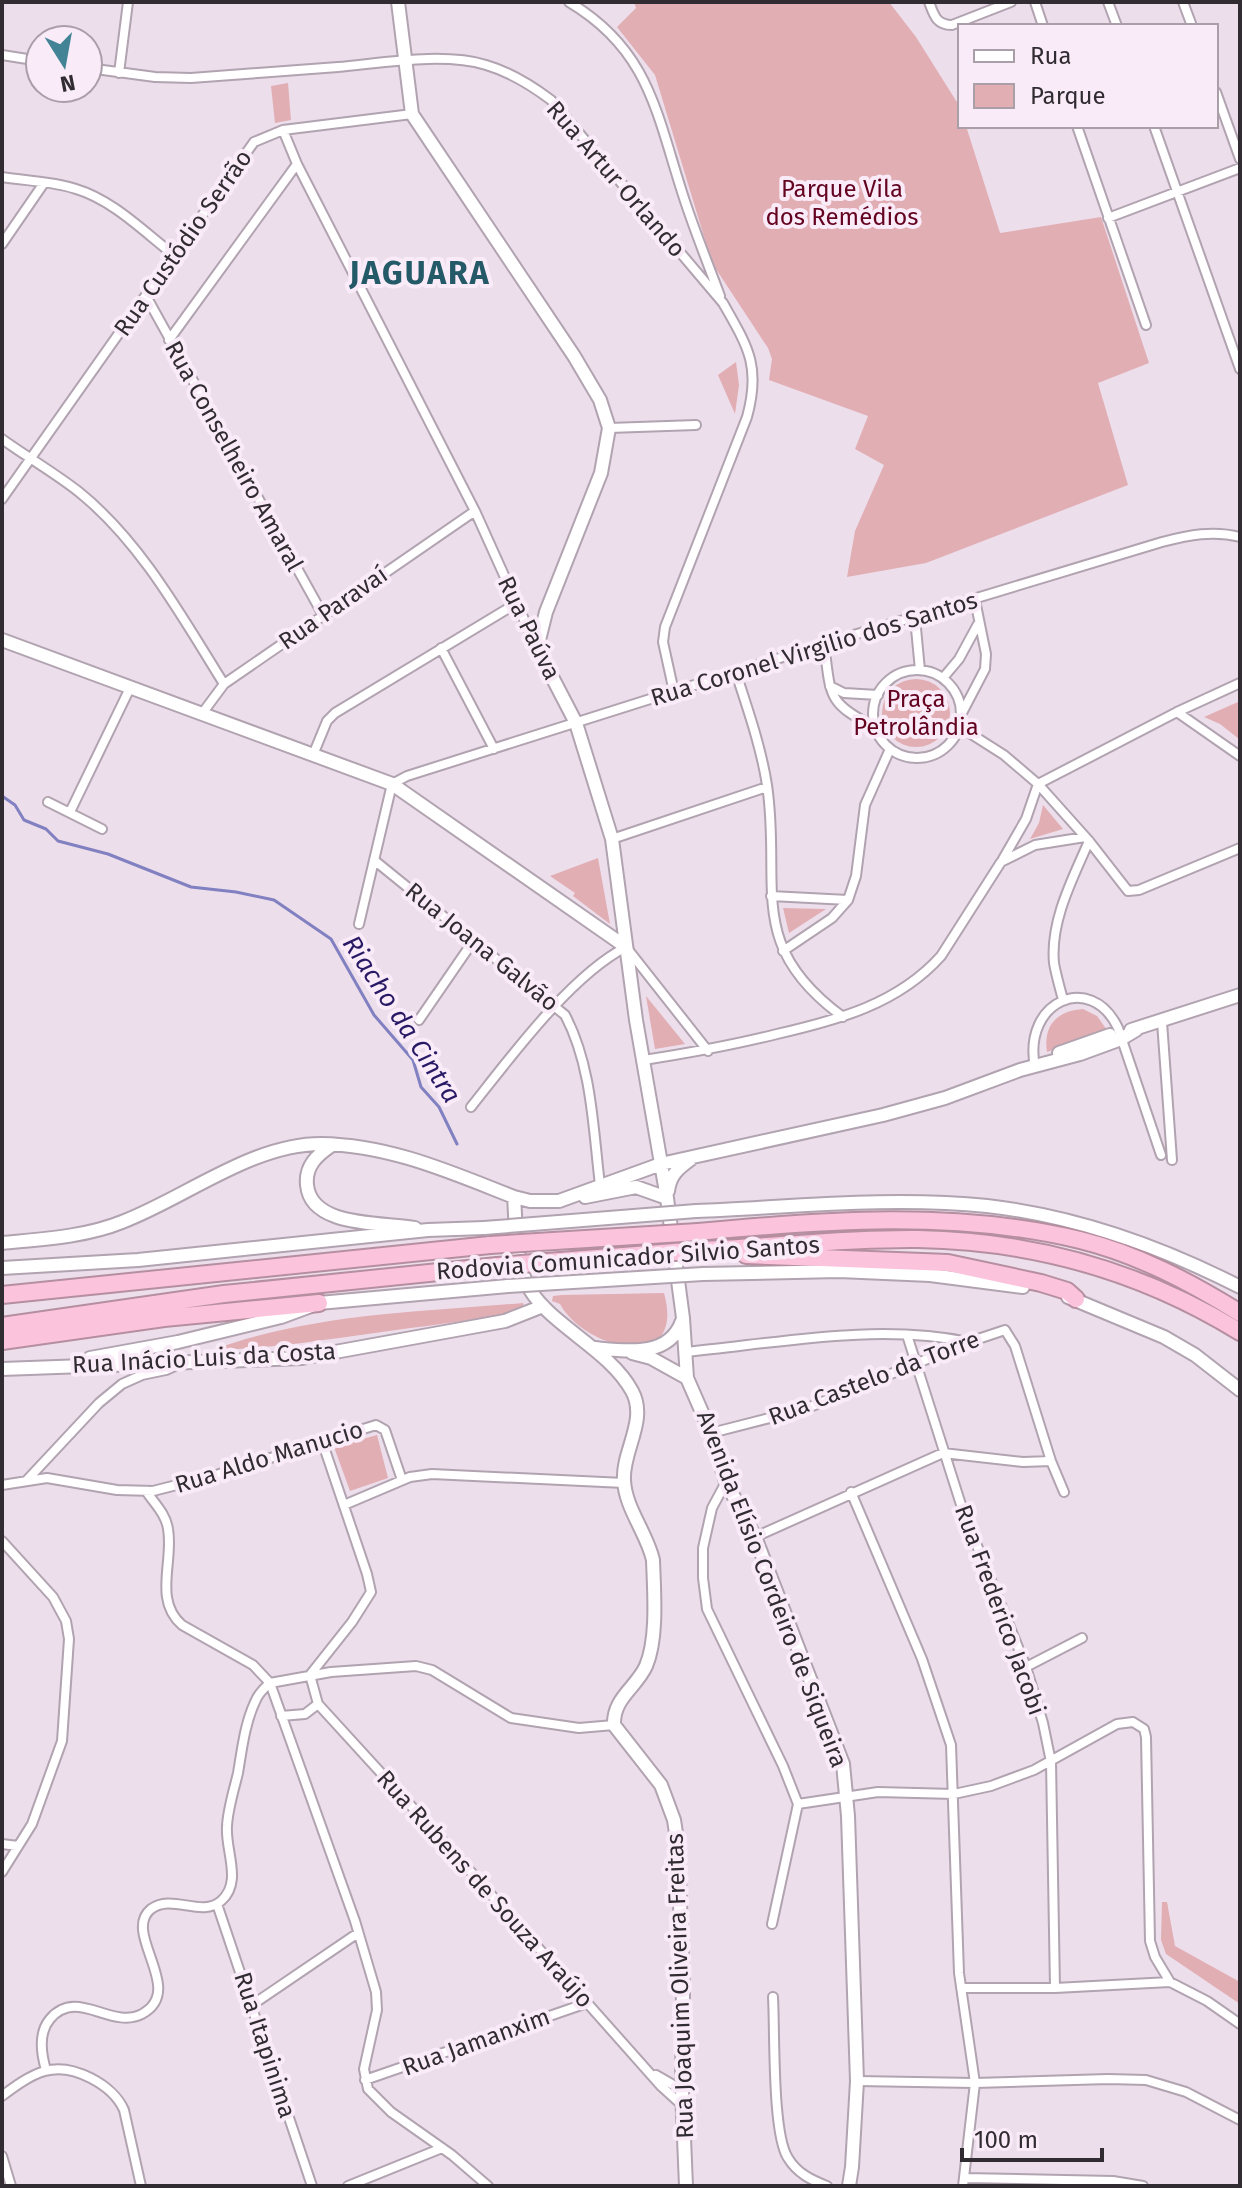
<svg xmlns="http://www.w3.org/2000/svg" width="1242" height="2188" font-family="'Fira Sans',sans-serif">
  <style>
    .green { fill: #e1aeb3 }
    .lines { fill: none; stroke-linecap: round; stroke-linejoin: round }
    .stream { stroke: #8180c0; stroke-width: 3 }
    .street-casing { stroke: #b1a3b0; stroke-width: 12 }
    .secondary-casing { stroke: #b1a3b0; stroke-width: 16 }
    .highway-casing { stroke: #b58fa0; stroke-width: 20 }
    .street { stroke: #fff; stroke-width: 8 }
    .secondary { stroke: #fff; stroke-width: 12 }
    .highway { stroke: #fcc4dc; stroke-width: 16 }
    .secondary-bridge-casing { stroke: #b1a3b0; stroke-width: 16; stroke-linecap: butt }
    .highway-bridge-casing { stroke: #b58fa0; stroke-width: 20; stroke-linecap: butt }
    .secondary-bridge { stroke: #fff; stroke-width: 12 }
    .highway-bridge { stroke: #fcc4dc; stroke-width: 16 }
    .labels { text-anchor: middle; stroke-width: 8; stroke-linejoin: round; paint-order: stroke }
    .street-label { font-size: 24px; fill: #312c31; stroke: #faebf9 }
    .park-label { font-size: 24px; fill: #630320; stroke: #faebf9 }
    .water-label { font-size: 26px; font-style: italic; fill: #281965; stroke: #faebf9 }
    .district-label { font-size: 32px; font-weight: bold; letter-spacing: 2px; fill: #245967; stroke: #faebf9 }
  </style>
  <rect width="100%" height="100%" fill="#eddeec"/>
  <path class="green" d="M634,2H889L916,37L960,107V126H966L1000,233L1101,217L1149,363L1098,383L1128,485L926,563L847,577L855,531L884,465L855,449L868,416L769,380L772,359L768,348L712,263L655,75L617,27L636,8Z
    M288,83L291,120L275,123L271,86Z
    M736,362L739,385L735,414L718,375Z
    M882 713a34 34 0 1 1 68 0a34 34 0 1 1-68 0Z
    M1238,702L1239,739L1220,724L1204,717Z
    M1043,805L1063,829L1030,839L1039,823Z
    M598,858L610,924L573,896L575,893L550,876Z
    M783,908L826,909L789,933Z
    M646,996L685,1044L655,1049Z
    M1083,1009L1097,1016L1107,1030L1047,1052C1043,1025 1057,1011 1083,1009Z
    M664,1293C687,1376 584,1349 560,1304L552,1301L553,1296L562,1295Z
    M523,1303L525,1310C482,1319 440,1324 396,1330C335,1338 274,1349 212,1350C311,1314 418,1312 523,1303Z
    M377,1435L388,1478L350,1491L334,1447Z
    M1162,1902H1167L1175,1946L1240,1982V2004L1166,1954L1161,1940Z"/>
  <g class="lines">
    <path class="stream" d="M2,796L15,805L24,820L46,829L58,841L108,854L191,887L236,892L274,900L331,939L374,1015L413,1060L421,1087L439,1107L457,1144"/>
    <g class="street-casing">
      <path id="street" d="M569,2C648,49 656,111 682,192C693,227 707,261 720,296
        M929,2C934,15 936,25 952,25L1011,2
        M1035,2L1043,26
        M1108,2L1117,26
        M1183,2L1192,26
        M2,55L40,61
        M88,68L155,77L191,78C240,74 289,71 338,67C383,63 443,52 486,65C510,72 531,85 551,100L723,303C748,347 761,366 747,417L665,627L663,642L674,692
        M119,73L128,2
        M1216,92L1240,159
        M1077,126L1146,325
        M1154,126L1240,369
        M283,130L297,164L475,511L536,646
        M2,177C26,181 53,181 76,189C113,200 144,232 174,255
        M1108,218L1240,168
        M2,244L44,183
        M146,296L323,615
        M169,340L297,164
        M609,428L696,425
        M2,439C27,457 55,473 79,492C141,542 182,617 224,684
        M2,499L254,142L283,130L412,114
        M915,618L920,670
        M824,644C831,695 826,703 875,727
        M441,648L494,749
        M873 714a44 44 0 1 1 88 0a44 44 0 1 1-88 0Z
        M736,673C748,710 761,747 767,785C782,886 744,945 843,1017
        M943,678L959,659L978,624
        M830,686L844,693L878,695
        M1177,712L1240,756
        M962,713L985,669L986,654L975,600
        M201,715L224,684L475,511
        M960,727L1004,755L1038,784L1089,841L1128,891L1139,890L1240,848
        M313,755L327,721L335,713L517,603
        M1038,784L1177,712L1240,683
        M48,802L102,829
        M70,812L130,688
        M612,839L767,787
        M1003,859L1026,819L1038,784
        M374,860L565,1015C592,1066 593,1128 600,1185
        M771,896L848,900
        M359,924L392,784L407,776L824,644L1162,542C1189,535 1213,530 1240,537
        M783,951L832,918L848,900L856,876L865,805L890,749
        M1063,1000C1060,988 1056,975 1054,963C1050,921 1073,878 1089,841
        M419,1020L474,940
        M1162,1022L1172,1160
        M644,1060C689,1053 733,1045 777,1034C838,1020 898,1004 941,956L1001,862L1035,845L1085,837
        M1035,1067C1022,1001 1091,971 1118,1028L1161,1155
        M471,1107C510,1058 570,976 626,947L708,1051
        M907,1335L963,1511L1026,1667L1043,1723L1051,1762L1055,1988
        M686,1352C778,1343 877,1323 968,1342
        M711,1433L805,1409L969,1342L1005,1330L1015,1346L1051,1461L1064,1492
        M27,1480L99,1403L122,1384L142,1375L166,1370L177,1365
        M726,1482L712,1508L703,1548V1578L707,1609L783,1766L798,1804L772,1924
        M2,1485L47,1478L117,1490L153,1491L216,1475L376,1425L385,1430L402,1480
        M146,1491C154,1503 166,1514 168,1529C174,1561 153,1600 182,1625L253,1665L270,1683L355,1921L376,1992L377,2010L364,2069L368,2089L391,2112L452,2155L488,2186
        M851,1492L922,1659L951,1745L959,1973L975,2083L963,2186
        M344,1505L410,1477L432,1474L624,1483
        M755,1537L943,1453L1023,1462L1051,1461
        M2,1541L53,1597L66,1621L69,1639L62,1741L32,1824L2,1872
        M1026,1667L1082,1638
        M310,1675L318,1704L455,1854L661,2086L682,2105
        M310,1675L352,1622L371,1592L367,1574L322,1441
        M270,1683L331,1672L416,1666L432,1670L511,1718L579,1728L614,1725
        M281,1716L305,1714L318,1704
        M798,1804L878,1792L954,1794L991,1786L1034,1770L1117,1724L1133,1722L1144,1729L1146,1737L1150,1941L1155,1957L1170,1982
        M2,1844L18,1846
        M217,1904L312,2186
        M961,1988H1055L1170,1982L1207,2001L1240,2024
        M773,1997C775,2031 772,2134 788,2158C797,2173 811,2180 827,2186
        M252,2005L358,1933
        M46,2070C41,2053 38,2033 50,2019C77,1987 111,2030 142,2014C187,1990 121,1933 151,1909C172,1893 201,1918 221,1901C243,1882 225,1851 227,1826C228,1808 234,1790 238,1773C242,1749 245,1723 255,1702C258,1694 264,1688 270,1683
        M656,2075L682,2090
        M365,2080L587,2003
        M857,2081L975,2083L1108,2079L1146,2080L1186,2092L1240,2120
        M2,2096C14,2087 30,2075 45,2071C73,2063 113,2085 124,2110L141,2186
        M2,2156L11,2186
        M964,2178L1113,2181L1143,2186
        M348,2186L442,2148"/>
    </g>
    <g class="secondary-casing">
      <path id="secondary" d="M398,2L412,114L574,356L600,400L609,428L601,473L546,612L537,648L576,723L612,839L636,1020L667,1198L683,1318L687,1378L711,1433L726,1482L755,1537L843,1764L848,1816L857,2081L852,2167L849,2186
        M2,640L392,784L626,947
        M1131,1030L1240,995
        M1059,1053L1110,1035
        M332,1145C317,1155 305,1166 307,1185C311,1228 383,1222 415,1228
        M668,1191C670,1174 679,1168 691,1159
        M514,1197C516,1224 515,1256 526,1282C544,1323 608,1347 632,1391C648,1420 622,1451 624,1480C625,1508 647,1533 653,1560C654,1591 658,1638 646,1666C636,1688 613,1698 614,1725L661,1785L674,1820L678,1846L683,1988L682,2090L686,2186
        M585,1197L636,1187L667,1198
        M696,1211C792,1207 891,1196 987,1206C1075,1216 1162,1247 1240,1287
        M2,1243C42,1239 85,1237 122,1222C185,1198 252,1144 321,1144C390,1145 450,1172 514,1197L530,1201H559L661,1164L883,1115L945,1098L1020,1070L1080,1054L1121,1039L1136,1030
        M2,1268L138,1260L428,1230L484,1228
        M703,1274L839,1271L930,1275L1023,1287
        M1068,1297L1164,1337L1195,1355L1240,1390
        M595,1348C626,1351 669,1358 682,1321
        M632,1353L651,1358L687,1378
        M90,1358L178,1342L281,1317L319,1303L508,1286
        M2,1369L302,1358L505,1321L543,1306"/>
    </g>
    <g class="highway-casing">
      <path id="highway" d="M698,1232C824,1220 956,1210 1080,1240C1137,1254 1190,1282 1240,1313
        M700,1250C772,1247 845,1238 918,1239C1035,1241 1141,1271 1240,1332
        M746,1255L948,1263L1041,1283L1067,1291L1076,1299
        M2,1295L490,1245
        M2,1326L224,1294L497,1266
        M2,1341L164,1318L319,1303"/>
    </g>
    <use href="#street" class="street"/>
    <use href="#secondary" class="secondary"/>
    <use href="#highway" class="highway"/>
    <g class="secondary-bridge-casing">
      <path id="secondary-bridge" d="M484,1228L696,1211
        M508,1286L703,1274"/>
    </g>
    <g class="highway-bridge-casing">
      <path id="highway-bridge" d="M490,1245L698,1232
        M497,1266L700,1250"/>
    </g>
    <use href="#secondary-bridge" class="secondary-bridge"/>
    <use href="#highway-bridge" class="highway-bridge"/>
  </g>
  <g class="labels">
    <g class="street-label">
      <text transform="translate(616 179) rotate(49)" y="8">Rua Artur Orlando</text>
      <text transform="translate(183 243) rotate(-55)" y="8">Rua Custódio Serrão</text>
      <text transform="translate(234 456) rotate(61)" y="8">Rua Conselheiro Amaral</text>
      <text transform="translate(333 608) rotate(-35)" y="8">Rua Paravaí</text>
      <text transform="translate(529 628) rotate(64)" y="8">Rua Paúva</text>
      <text transform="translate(814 649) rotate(-17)" y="8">Rua Coronel Virgilio dos Santos</text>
      <text transform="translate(482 947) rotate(39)" y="8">Rua Joana Galvão</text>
      <text transform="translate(628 1258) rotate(-4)" y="8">Rodovia Comunicador Silvio Santos</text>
      <text transform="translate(204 1358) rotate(-3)" y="8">Rua Inácio Luis da Costa</text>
      <text transform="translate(874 1378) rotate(-21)" y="8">Rua Castelo da Torre</text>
      <text transform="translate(269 1457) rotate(-17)" y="8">Rua Aldo Manucio</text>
      <text transform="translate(772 1589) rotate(69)" y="8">Avenida Elísio Cordeiro de Siqueira</text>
      <text transform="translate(1000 1610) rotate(70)" y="8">Rua Frederico Jacobi</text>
      <text transform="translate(485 1889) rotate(48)" y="8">Rua Rubens de Souza Araújo</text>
      <text transform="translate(680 1986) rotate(-92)" y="8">Rua Joaquim Oliveira Freitas</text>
      <text transform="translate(476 2042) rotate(-20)" y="8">Rua Jamanxim</text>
      <text transform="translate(265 2045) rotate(72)" y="8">Rua Itapinima</text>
    </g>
    <g class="park-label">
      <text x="842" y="197">Parque Vila<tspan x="842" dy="28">dos Remédios</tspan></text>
      <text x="916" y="707">Praça<tspan x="916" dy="28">Petrolândia</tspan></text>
    </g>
    <g class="water-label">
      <text transform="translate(402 1019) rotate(57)" y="9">Riacho da Cintra</text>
    </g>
    <g class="district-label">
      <text x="420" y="284">JAGUARA</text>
    </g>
  </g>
  <rect width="1242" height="2188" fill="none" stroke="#312c31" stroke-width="8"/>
  <rect x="958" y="24" width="260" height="104" fill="#faebf9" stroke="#aa9fa9" stroke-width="2"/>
  <rect x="974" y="50" width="40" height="12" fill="#ffffff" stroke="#aa9fa9" stroke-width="2"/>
  <text x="1030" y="64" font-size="24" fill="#312c31">Rua</text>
  <rect x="974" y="84" width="40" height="24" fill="#e1aeb3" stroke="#aa9fa9" stroke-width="2"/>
  <text x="1030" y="104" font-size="24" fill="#312c31">Parque</text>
  <g transform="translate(64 64) rotate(169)"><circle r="38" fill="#faebf9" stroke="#aa9fa9" stroke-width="2"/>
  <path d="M0-6L14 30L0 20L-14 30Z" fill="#428495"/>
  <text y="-12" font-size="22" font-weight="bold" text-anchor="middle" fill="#312c31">N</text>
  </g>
  <path d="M962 2148v12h140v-12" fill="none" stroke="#312c31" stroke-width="4"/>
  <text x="974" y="2148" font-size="24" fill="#312c31" stroke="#faebf9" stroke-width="6" paint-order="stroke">100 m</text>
</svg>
